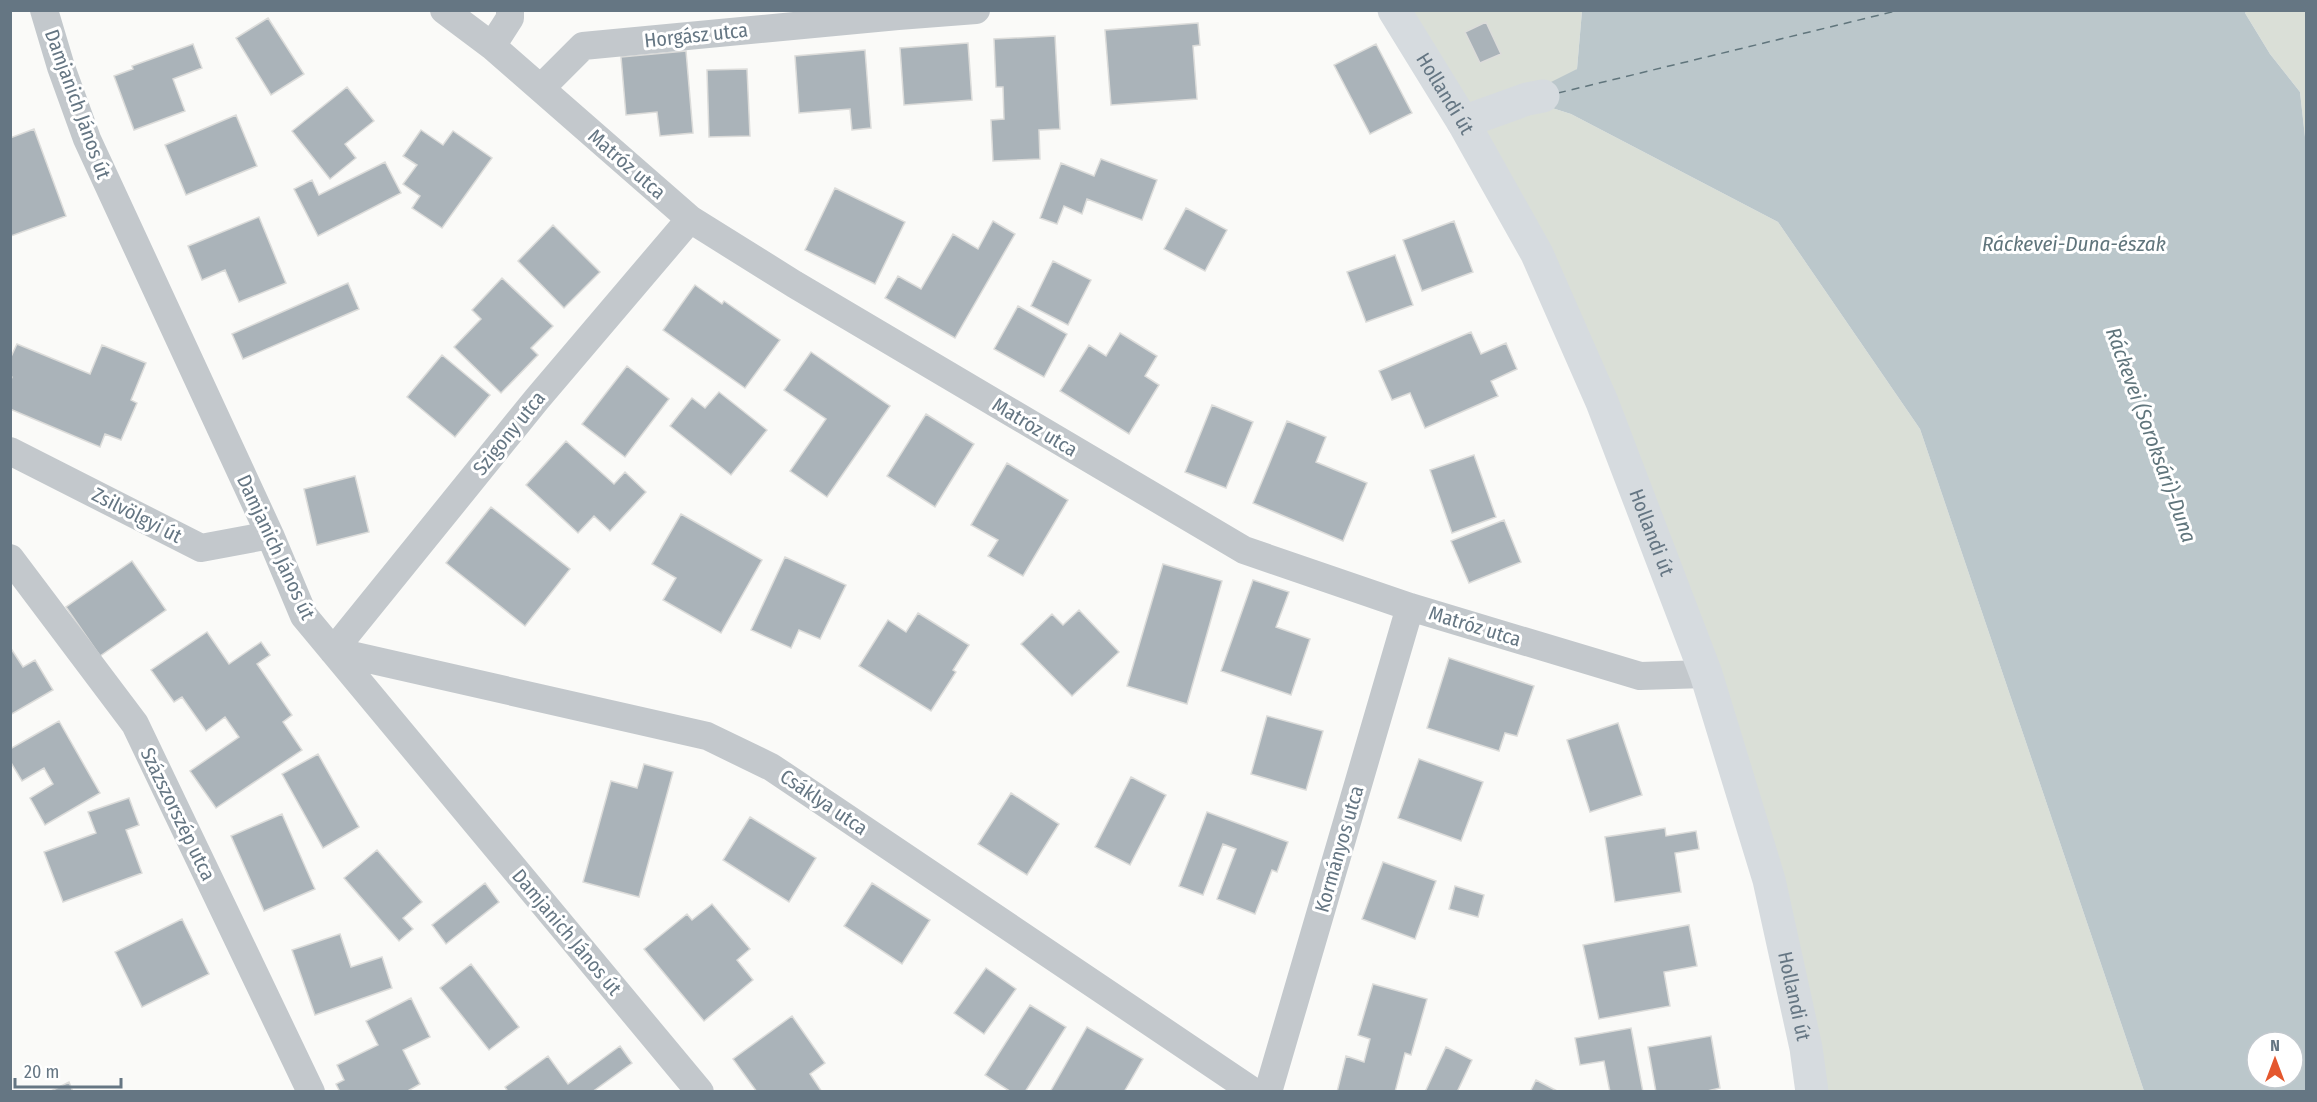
<svg xmlns="http://www.w3.org/2000/svg" width="2317" height="1102" font-family="'Fira Sans Condensed',sans-serif">
  <style>
    .green { fill: #dadfd7 }
    .water { fill: #bbc7cb; fill-rule: evenodd }
    .lines { fill: none; stroke-linecap: round; stroke-linejoin: round }
    .ferry { stroke: #60757c; stroke-width: 1.5; stroke-dasharray: 8 6; stroke-linecap: butt }
    .building { fill: #aab3b9; stroke: #dcdcda; stroke-width: 1.5 }
    .street { stroke: #c3c8cc; stroke-width: 28 }
    .secondary { stroke: #d6dbdf; stroke-width: 33 }
    .labels { text-anchor: middle; stroke-width: 6; stroke-linejoin: round; paint-order: stroke }
    .street-label { font-size: 20px; fill: #657683; stroke: #fff }
    .water-label { font-size: 21px; font-style: italic; fill: #60757c; stroke: #fff }
  </style>
  <rect width="100%" height="100%" fill="#fafaf8"/>
  <path class="green" d="M2246,10L2306,11V146L2300,92L2270,54L2245,13Z
    M1398,11H1582L1577,69L1549,107L1571,114L1778,222L1920,429L2144,1091H1812L1769,880L1602,402Z"/>
  <path class="water" d="M1582,11H2246L2245,13L2270,54L2300,92L2306,146V1091H2144L1920,429L1778,222L1571,114L1549,107L1539,88L1577,69ZM2257,1042H2293V1078H2257Z"/>
  <g class="lines">
    <path class="ferry" d="M1558,93L1900,10"/>
  </g>
  <path class="building" d="M268,18L304,74L271,95L236,38Z
    M1486,22L1501,54L1480,63L1465,32Z
    M1198,23L1200,45L1193,46L1197,99L1111,105L1105,30Z
    M1055,36L1060,129L1039,130L1040,159L993,161L991,120L1004,119L1003,87H996L994,39Z
    M968,43L972,100L904,105L900,48Z
    M193,44L202,68L173,79L185,111L134,130L114,76L133,69L132,66Z
    M1376,44L1412,113L1370,134L1334,65Z
    M865,50L871,128L852,130L850,109L799,113L795,56Z
    M686,51L693,133L660,136L657,112L626,115L621,57Z
    M747,69L750,136L709,137L707,70Z
    M347,87L374,121L345,144L356,158L330,179L292,131Z
    M236,115L257,166L186,195L165,145Z
    M34,129L66,216L11,236L10,138Z
    M421,130L443,145L453,131L492,158L442,228L412,208L420,196L403,184L417,165L403,156Z
    M1101,159L1157,180L1142,220L1087,199L1082,214L1064,206L1057,224L1040,218L1061,163L1094,176Z
    M385,162L401,193L318,236L294,189L312,180L319,195Z
    M835,188L905,222L875,284L805,250Z
    M1186,208L1227,230L1205,271L1164,249Z
    M259,217L286,283L239,302L225,270L202,280L188,246Z
    M993,221L1015,234L955,338L885,298L898,276L921,289L953,234L978,249Z
    M1454,221L1473,272L1422,291L1403,240Z
    M553,225L600,272L564,308L518,261Z
    M1395,255L1413,305L1366,322L1347,272Z
    M1053,261L1091,280L1068,325L1031,306Z
    M502,278L553,326L531,348L538,355L501,393L454,347L481,319L472,310Z
    M348,283L359,309L243,359L232,334Z
    M695,285L722,304L724,301L780,340L745,388L663,330Z
    M1018,306L1067,334L1044,377L994,349Z
    M1471,332L1481,354L1506,343L1517,369L1491,381L1498,396L1425,428L1410,393L1392,400L1379,371Z
    M1120,333L1157,356L1145,376L1159,385L1129,434L1060,391L1089,345L1106,356Z
    M17,344L90,374L102,345L146,363L131,400L137,403L121,440L105,434L100,447L10,409V382L12,377L10,376V359Z
    M811,352L890,406L827,497L790,471L826,419L784,390Z
    M442,355L490,395L455,437L407,397Z
    M627,366L669,399L625,457L582,424Z
    M719,392L767,430L731,475L670,426L692,398L705,408Z
    M1212,405L1253,422L1226,488L1185,472Z
    M926,414L974,444L935,507L887,476Z
    M1287,421L1326,437L1316,462L1367,483L1343,541L1253,503Z
    M566,441L614,484L625,472L646,492L610,531L594,516L578,533L526,485Z
    M1474,455L1496,517L1452,533L1430,470Z
    M1007,463L1068,500L1023,576L988,556L998,540L971,525Z
    M355,476L369,532L317,545L304,489Z
    M491,507L570,569L525,626L446,563Z
    M681,514L762,560L721,633L663,600L676,578L652,564Z
    M1504,520L1521,562L1469,583L1451,541Z
    M785,557L846,585L820,639L799,630L791,648L751,630Z
    M132,561L166,610L100,656L66,607Z
    M1163,564L1222,581L1187,704L1127,686Z
    M1253,580L1289,592L1276,627L1310,639L1291,695L1221,671Z
    M1079,610L1119,652L1072,696L1021,644L1052,614L1063,625Z
    M918,613L969,645L953,670L956,672L931,711L859,666L888,620L906,632Z
    M207,632L229,664L261,642L270,655L257,664L292,715L283,722L302,750L216,808L190,771L239,737L225,717L206,731L182,697L174,702L151,670Z
    M10,647L23,667L35,660L53,690L10,715Z
    M1449,658L1534,686L1517,736L1505,733L1499,751L1427,728Z
    M1267,716L1323,731L1306,790L1251,774Z
    M59,721L100,793L45,825L30,798L53,784L44,768L22,781L10,761V749Z
    M1618,723L1642,795L1590,812L1567,740Z
    M318,754L359,827L323,848L282,774Z
    M1419,759L1483,782L1461,841L1398,818Z
    M644,764L673,772L639,897L583,882L611,781L637,788Z
    M1131,777L1166,795L1130,865L1095,847Z
    M1011,793L1059,824L1027,875L978,844Z
    M129,798L139,825L126,830L142,873L63,902L44,852L96,833L88,812Z
    M1207,812L1288,842L1277,872L1272,870L1255,914L1217,899L1236,849L1223,844L1203,895L1179,886Z
    M282,814L315,889L264,911L231,836Z
    M750,817L816,858L789,902L723,860Z
    M1665,828L1666,836L1696,831L1699,849L1675,853L1681,892L1615,902L1605,837Z
    M377,850L422,902L403,918L413,929L399,941L344,878Z
    M1383,862L1436,881L1415,939L1362,919Z
    M485,883L499,902L446,944L432,925Z
    M872,883L930,920L902,964L844,926Z
    M1455,886L1484,895L1478,917L1449,909Z
    M712,904L750,949L737,960L753,980L704,1021L644,949L687,914L692,920Z
    M182,919L209,974L142,1007L115,952Z
    M1689,925L1697,966L1664,972L1670,1006L1599,1019L1583,945Z
    M340,934L351,967L382,957L392,988L315,1015L292,950Z
    M471,964L519,1027L489,1050L440,988Z
    M986,968L1016,989L984,1034L954,1013Z
    M1373,984L1427,999L1411,1055L1405,1053L1395,1092H1337L1346,1056L1364,1062L1370,1039L1358,1035Z
    M411,998L430,1037L403,1050L420,1084L406,1092H340L336,1084L344,1080L337,1065L378,1045L366,1021Z
    M1030,1005L1066,1027L1025,1092H1011L985,1075Z
    M792,1016L825,1063L810,1074L822,1092H757L733,1059Z
    M1087,1027L1143,1059L1124,1092H1050Z
    M1631,1028L1643,1092H1610L1604,1061L1580,1065L1575,1038Z
    M1711,1036L1720,1088L1703,1092H1656L1648,1047Z
    M620,1046L632,1063L592,1092H508L505,1087L548,1056L568,1084Z
    M1446,1047L1472,1060L1457,1092H1425Z
    M1536,1080L1559,1092H1530Z
    M69,1082L73,1092H49Z"/>
  <g class="lines">
    <path class="street" d="M44,10L61,67L87,139L270,535L304,616L700,1092
      M444,10L492,46L690,219L794,284L1244,550L1410,607L1640,676L1706,674
      M492,46L510,18V10
      M541,88L583,46L898,16L976,10
      M10,451L201,548L270,535
      M10,558L135,724L311,1092
      M333,651L707,736L771,767L1254,1092
      M333,651L537,399L690,219
      M1268,1092L1410,607"/>
    <g class="secondary">
      <path id="s1" d="M1394,10L1463,122L1537,254L1602,402L1706,674L1769,880L1806,1048L1812,1092"/>
      <path d="M1463,122L1527,99L1543,96"/>
    </g>
  </g>
  <g class="labels">
    <g class="street-label">
      <text transform="translate(696 35) rotate(-6)" y="7">Horgász utca</text>
      <text dy="7" stroke="none"><textPath href="#s1" startOffset="98">Hollandi út</textPath></text>
      <text transform="translate(78 104) rotate(70)" y="7">Damjanich János út</text>
      <text transform="translate(627 164) rotate(41)" y="7">Matróz utca</text>
      <text transform="translate(1035 427) rotate(31)" y="7">Matróz utca</text>
      <text transform="translate(509 433) rotate(-51)" y="7">Szigony utca</text>
      <text transform="translate(137 515) rotate(27)" y="7">Zsilvölgyi út</text>
      <text dy="7" stroke="none"><textPath href="#s1" startOffset="584">Hollandi út</textPath></text>
      <text transform="translate(276 547) rotate(65)" y="7">Damjanich János út</text>
      <text transform="translate(1475 626) rotate(17)" y="7">Matróz utca</text>
      <text transform="translate(824 802) rotate(34)" y="7">Csáklya utca</text>
      <text transform="translate(178 814) rotate(64)" y="7">Százszorszép utca</text>
      <text transform="translate(1339 849) rotate(-74)" y="7">Kormányos utca</text>
      <text transform="translate(567 932) rotate(50)" y="7">Damjanich János út</text>
      <text dy="7" stroke="none"><textPath href="#s1" startOffset="1070">Hollandi út</textPath></text>
    </g>
    <g class="water-label">
      <text x="2074" y="251">Ráckevei-Duna-észak</text>
      <text transform="translate(2151 435) rotate(70)" y="7">Ráckevei (Soroksári)-Duna</text>
    </g>
  </g>
  <rect width="2317" height="1102" fill="none" stroke="#657683" stroke-width="24"/>
  <g transform="translate(2275 1060)"><circle r="28" fill="#ffffff" stroke="#c1c8cd" stroke-width="1.5"/>
  <path d="M0-4.5L10 22L0 15L-10 22Z" fill="#e4572e"/>
  <text y="-9" font-size="16" font-weight="bold" text-anchor="middle" fill="#657683">N</text>
  </g>
  <path d="M15 1078v9h106v-9" fill="none" stroke="#657683" stroke-width="3"/>
  <text x="24" y="1078" font-size="18" fill="#657683" stroke="#ffffff" stroke-width="4.5" paint-order="stroke">20 m</text>
</svg>
